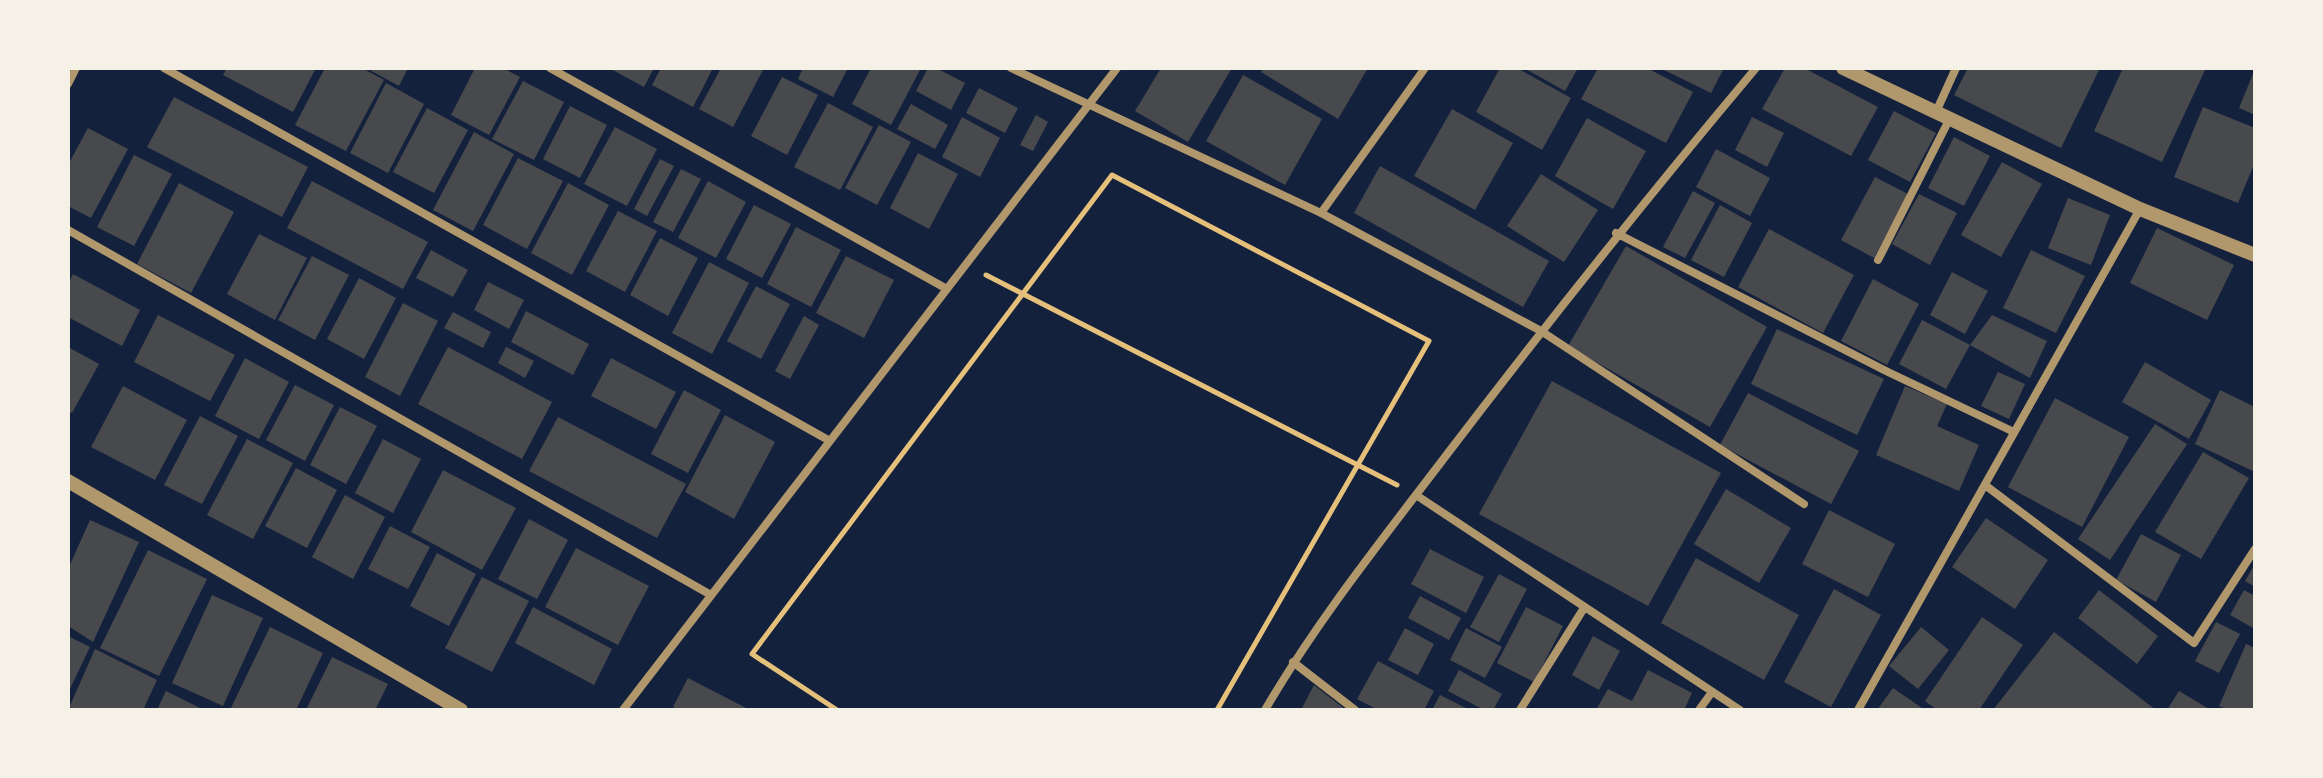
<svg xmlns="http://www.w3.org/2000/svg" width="2323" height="778" font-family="'Public Sans',sans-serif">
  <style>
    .building { fill: #48494c }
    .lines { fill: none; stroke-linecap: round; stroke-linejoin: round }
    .path { stroke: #e5c07b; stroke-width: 5 }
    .minor { stroke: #b1986c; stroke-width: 8 }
    .tertiary { stroke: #b1986c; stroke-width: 14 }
  </style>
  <rect width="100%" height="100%" fill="#14213d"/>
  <path class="building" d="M227,68H316L293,112L223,75Z
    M325,68H362L384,80L346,151L295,125Z
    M366,68H408L399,86Z
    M475,68H503L520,77L489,135L451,115Z
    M609,68H654L644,87Z
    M661,68H713L693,107L652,85Z
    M721,68H764L733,127L699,109Z
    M803,68H848L833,97L798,79Z
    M871,68H921L891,125L852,104Z
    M928,68H936L965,83L951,110L916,91Z
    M1161,68H1232L1188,142L1135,111Z
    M1264,68H1368L1338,119L1261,72Z
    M1500,68H1517L1571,98L1542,150L1476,112Z
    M1524,68H1578L1565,91Z
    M1598,68H1647L1693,92L1666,143L1581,99Z
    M1660,68H1724L1711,93Z
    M1785,68H1804L1878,107L1851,156L1762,109Z
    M1968,68H2100L2061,148L1954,95Z
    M2123,68H2206L2162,162L2094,131Z
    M2255,69V115L2239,108Z
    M1243,75L1322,119L1285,185L1206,141Z
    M782,77L818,95L787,155L751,136Z
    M523,81L564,102L534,160L492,139Z
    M386,83L424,104L388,173L350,153Z
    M979,88L1018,108L1005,133L966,113Z
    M174,97L308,167L282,217L147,147Z
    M828,103L873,127L840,190L794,167Z
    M911,104L948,125L935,149L897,129Z
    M570,106L607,125L580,178L543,159Z
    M2203,107L2255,128V162L2238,203L2174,177Z
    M427,108L468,130L434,193L393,172Z
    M1452,109L1513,143L1475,210L1414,176Z
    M1894,111L1936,133L1910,182L1868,160Z
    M1036,115L1048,122L1033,151L1020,145Z
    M962,117L1000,138L980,177L942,157Z
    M1752,117L1784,133L1767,167L1735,150Z
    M1587,118L1646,151L1613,209L1555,176Z
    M879,125L911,142L877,205L845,188Z
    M615,127L657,149L627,206L584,184Z
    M88,128L128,149L91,218L68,206V165Z
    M474,132L514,154L473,231L433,210Z
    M1954,137L1990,156L1964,206L1928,188Z
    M1716,149L1770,178L1750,216L1696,187Z
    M918,153L958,174L929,229L890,208Z
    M134,155L172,174L134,246L97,227Z
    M518,158L563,181L527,249L483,225Z
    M660,159L674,166L647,216L634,209Z
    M2002,162L2042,184L2001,257L1961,235Z
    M1380,166L1549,261L1523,307L1354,213Z
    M681,169L701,179L673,232L653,222Z
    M1541,174L1598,210L1564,262L1507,226Z
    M1875,177L1908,194L1874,258L1841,240Z
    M312,181L428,242L403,289L287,228Z
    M708,181L746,202L716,258L678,238Z
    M179,183L234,212L191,293L137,264Z
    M568,183L609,205L572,275L531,253Z
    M1693,191L1715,203L1685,258L1663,247Z
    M1919,194L1957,213L1930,265L1892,244Z
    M2068,198L2110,215L2091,265L2048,248Z
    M754,205L791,224L762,278L726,259Z
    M1720,205L1752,223L1724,277L1691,260Z
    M618,211L657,231L625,292L586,271Z
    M796,227L841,250L811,307L767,284Z
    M2157,228L2234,265L2207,320L2130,283Z
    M1769,229L1854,275L1823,333L1738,287Z
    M259,234L307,258L275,320L227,294Z
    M660,238L698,258L668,316L630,295Z
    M1626,246L1767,327L1710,427L1568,346Z
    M431,250L468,270L453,297L416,278Z
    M2031,250L2085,276L2056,333L2003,308Z
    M312,256L349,275L315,340L278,320Z
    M846,256L894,280L864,338L816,313Z
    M709,262L749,283L712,354L672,333Z
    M1952,272L1988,291L1965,334L1930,315Z
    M73,274L140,310L122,346L68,317V285Z
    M359,278L396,298L364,359L327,339Z
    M1873,279L1919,304L1887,365L1841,341Z
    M488,282L524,300L509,329L474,310Z
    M756,286L790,304L761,359L727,341Z
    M403,303L438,321L400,396L365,377Z
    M526,311L589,344L573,375L511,342Z
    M453,312L491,332L483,348L444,328Z
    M158,315L235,355L210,401L134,362Z
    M1992,315L2047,341L2030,378L1970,345Z
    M804,316L819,325L790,379L775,371Z
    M1922,320L1970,345L1946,389L1899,364Z
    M1777,329L1884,379L1857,435L1751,384Z
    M68,347L99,364L72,413L68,411Z
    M448,347L552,402L522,459L418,404Z
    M506,347L534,361L525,378L498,363Z
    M245,358L289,382L259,439L215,416Z
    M611,358L676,392L656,429L591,396Z
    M2145,362L2211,400L2189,439L2122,402Z
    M1998,372L2025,384L2009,419L1981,406Z
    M1552,381L1721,473L1648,606L1479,514Z
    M295,385L334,405L305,461L266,440Z
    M123,386L187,420L155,480L91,447Z
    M1905,386L1947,404L1937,426L1979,445L1959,491L1876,455Z
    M684,390L721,410L688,473L651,454Z
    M2220,390L2255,407V472L2195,444Z
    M1748,393L1859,451L1831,504L1720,445Z
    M2055,398L2129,437L2082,527L2008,487Z
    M340,407L377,426L346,484L310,465Z
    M725,415L775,442L734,519L685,492Z
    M200,416L238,436L202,504L164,485Z
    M558,417L686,484L657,538L529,471Z
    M2155,424L2187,444L2110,560L2078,539Z
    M247,439L293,463L253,539L207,515Z
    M383,439L421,459L393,513L355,493Z
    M2203,452L2249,478L2201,559L2155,532Z
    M296,468L337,490L307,548L265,526Z
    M443,470L516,508L482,570L411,532Z
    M1726,489L1791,528L1759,583L1694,544Z
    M345,495L385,517L353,579L312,557Z
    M1829,510L1895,544L1868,597L1802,564Z
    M1986,518L2048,560L2015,609L1952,567Z
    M529,519L568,540L537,599L498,579Z
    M90,520L139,542L93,642L68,626V569Z
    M390,526L430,547L408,589L368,569Z
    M2141,534L2181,555L2156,602L2116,580Z
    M576,548L649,586L618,645L545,607Z
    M1430,549L1484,577L1466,613L1411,584Z
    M148,550L207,579L159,676L100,648Z
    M437,553L476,574L449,626L410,606Z
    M1696,558L1799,615L1764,680L1661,623Z
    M2255,564V587L2245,581Z
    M1499,574L1527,589L1499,642L1470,627Z
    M482,577L529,601L492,672L445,648Z
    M1834,589L1881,615L1831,707L1784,682Z
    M2099,590L2158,636L2137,664L2078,618Z
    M2244,590L2255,596V629L2230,615Z
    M212,595L263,618L223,706L172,683Z
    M1420,596L1461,618L1449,640L1408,618Z
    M533,607L612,649L594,685L515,643Z
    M1526,607L1563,626L1534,682L1497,663Z
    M1982,617L2023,645L1979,710H1937L1925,701Z
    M2216,622L2240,634L2219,673L2195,661Z
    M270,627L323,653L296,710H230Z
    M1921,627L1949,650L1918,689L1889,666Z
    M1405,628L1434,644L1418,675L1388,660Z
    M1466,628L1502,647L1485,678L1450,660Z
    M2054,632L2156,710H1993Z
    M68,636L90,647L68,693Z
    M1593,636L1620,651L1599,690L1572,675Z
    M2246,644L2255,648V710H2227L2219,706Z
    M95,649L157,680L143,710H68Z
    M332,657L388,684L375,710H306Z
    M1378,661L1434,691L1424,710H1378L1357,699Z
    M1459,670L1502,694L1493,710H1484L1448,691Z
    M1648,670L1692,693L1684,710H1596L1608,689L1632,701Z
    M688,678L750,710H678L673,707Z
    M1314,685L1346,710H1301Z
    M1893,688L1925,710H1877Z
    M166,691L204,710H157Z
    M2179,691L2211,710H2167Z
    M1440,695L1470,710H1432Z"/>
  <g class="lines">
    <path class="path" d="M986,275L1397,485
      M837,710L752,654L1112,175L1429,341L1217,710"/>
    <path class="minor" d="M164,68L830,441
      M550,68L947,289
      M1011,68L1321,213L1541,331L1804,504
      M68,84L76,68
      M1936,112L1956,68
      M1321,213L1425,68
      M68,230L711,595
      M1616,233L1888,372L2014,432
      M1878,260L1949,120
      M1985,485L2194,643L2255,549
      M1416,495L1740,710
      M1293,662L1355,710
      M623,710L1117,68
      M1265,710C1318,619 1385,536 1448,453C1548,322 1650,194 1756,68
      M1520,710L1584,608
      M1699,710L1712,692
      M1858,710L2140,209"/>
    <path class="tertiary" d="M1843,68L2140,209L2255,255
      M68,481L461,710"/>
  </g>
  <rect width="2323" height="778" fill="none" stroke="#f6f1e7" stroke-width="140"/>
</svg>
